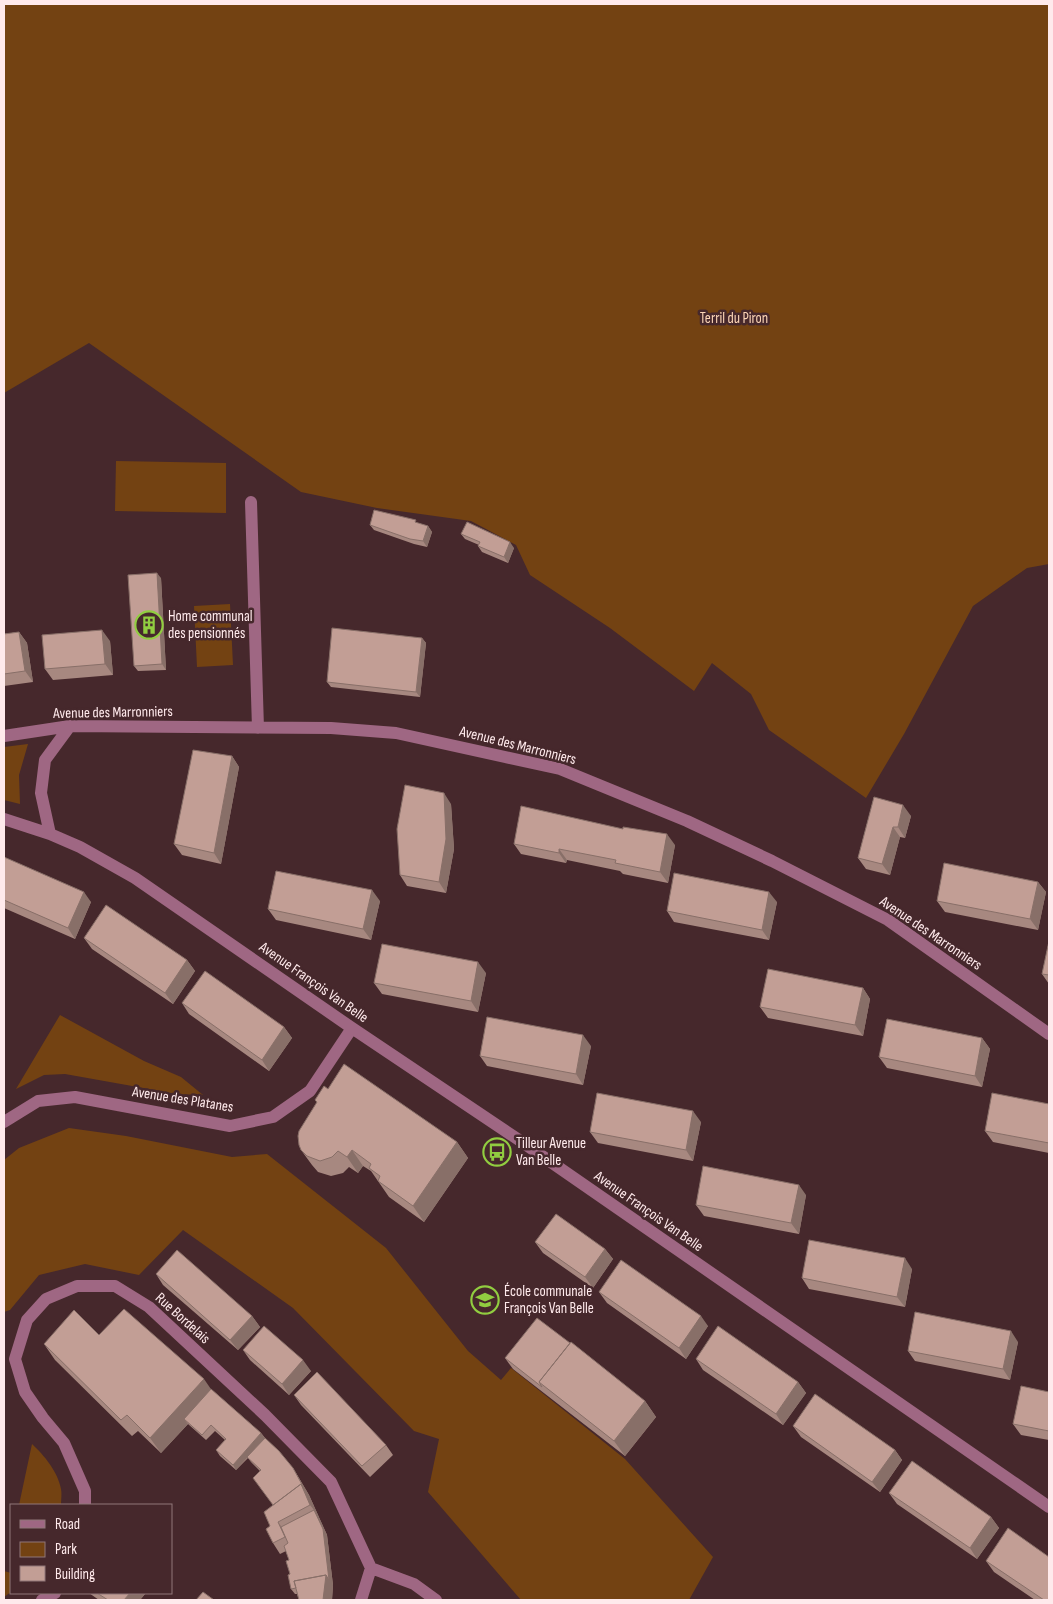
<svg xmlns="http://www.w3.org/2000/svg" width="1053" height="1604" font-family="'Sofia Sans Condensed',sans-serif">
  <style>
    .green { fill: #734212 }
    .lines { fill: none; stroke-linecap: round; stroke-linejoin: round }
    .minor { stroke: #9f6783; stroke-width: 12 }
    .wall { fill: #a78880 }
    .shaded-wall { fill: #886f68 }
    .building { fill: #c29e95; stroke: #886f68 }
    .labels { text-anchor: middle; stroke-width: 5; stroke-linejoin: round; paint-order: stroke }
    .park-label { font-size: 15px; fill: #fcd5b7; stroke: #46282c }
    .poi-label { font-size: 15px; fill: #ffeaec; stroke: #46282c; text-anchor: start }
    .street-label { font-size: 15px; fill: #ffeaec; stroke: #46282c }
  </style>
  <rect width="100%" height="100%" fill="#46282c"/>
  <path class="green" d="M4,4H1049V564L1027,568L973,606L904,734L866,798L769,730L751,694L712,663L694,691L610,628L530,575L516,545L471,521L377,508L301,492L89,343L4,393Z
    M116,461L226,463V513L115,511Z
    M230,604L233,665L197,667L194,606Z
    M28,744L19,775L20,804L4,800V747Z
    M60,1015L144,1061L181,1077L203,1095L177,1094L65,1074L44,1075L16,1089Z
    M69,1128L126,1136L232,1157L267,1154L386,1248L468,1351L501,1380L511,1368L625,1459L713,1557L689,1600H521L428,1492L439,1439L414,1431L293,1308L183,1230L139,1275L85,1264L39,1275L10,1310L4,1312V1160L19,1148Z
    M32,1444C44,1455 58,1472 61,1489C62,1494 61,1500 61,1505H19Z
    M4,1571L11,1573V1592L4,1597Z"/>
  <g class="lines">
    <path class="minor" d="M251,502L258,728
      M4,736L70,726L331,728L396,733L560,769L687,821L772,861L888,920L1049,1034
      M4,819L50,834L80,847L135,878L352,1028L522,1142L1049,1507
      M50,834L41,793L45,760L70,726
      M4,1122L38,1101L75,1097L230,1126L273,1117L310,1091L352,1028
      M85,1505V1491L64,1443L43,1418L25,1392L15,1359L27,1320L46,1299L77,1286H115L149,1307L265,1415L331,1482L371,1568L361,1600
      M371,1568L414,1584L436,1600
      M42,1600L55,1593"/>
  </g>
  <path class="wall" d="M418,523L428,526L432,532L427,547L414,544L374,530L370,525Z
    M461,534L514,548L508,563L482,552L478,546L479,545L465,539Z
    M161,578L166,670L138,671L134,666Z
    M19,632L27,643L33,682L4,686V634Z
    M422,638L426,643L420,697L331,687L327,682Z
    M110,641L113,675L53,680L45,669Z
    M232,756L239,767L221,864L182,855L174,844Z
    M874,797L911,816L905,838L900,837L890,875L866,869L858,858Z
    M451,804L454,849L446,893L407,886L400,875Z
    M514,844L675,845L668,883L623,874L620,871L567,860L566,863L521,854Z
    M4,857L91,902L75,939L4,908Z
    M1038,882L1046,892L1038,930L945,912L937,901Z
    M380,901L371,940L276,920L268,909Z
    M777,902L769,940L674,922L667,911Z
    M84,938L187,960L195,971L173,1004L92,949Z
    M1049,941V984L1042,974Z
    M486,973L478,1012L382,994L374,983Z
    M863,988L870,999L863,1036L768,1018L760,1007Z
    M182,1003L284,1027L292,1038L269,1071L189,1014Z
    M982,1038L990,1049L982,1087L887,1068L879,1057Z
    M591,1046L583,1085L487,1066L480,1056Z
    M328,1089L457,1142L468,1158L424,1222L389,1197L371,1171L363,1166L358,1173L349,1167L343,1173L331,1176L318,1172L312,1165L301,1150L317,1103L315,1100Z
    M1049,1104V1153L993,1142L985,1131Z
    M701,1122L693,1161L598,1143L590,1132Z
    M806,1195L799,1234L704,1216L696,1205Z
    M535,1242L605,1249L613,1259L593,1288L543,1253Z
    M912,1269L905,1307L809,1289L802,1278Z
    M156,1274L252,1316L260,1327L238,1350L163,1285Z
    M599,1292L708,1326L686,1359L607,1303Z
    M99,1335L211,1389L261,1433L265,1438L293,1468L309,1495L327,1535L333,1585L332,1600H299L297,1594H295L291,1589L289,1560L286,1551L280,1554L273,1543L270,1526L273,1505L260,1471L251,1462L248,1458L236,1470L220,1456L216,1450L225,1440L215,1431L206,1440L188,1424L161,1453L138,1431L132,1436L55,1360L44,1344Z
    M1018,1342L1010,1380L915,1361L908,1351Z
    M243,1350L311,1371L289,1395L250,1360Z
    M505,1358L645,1401L656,1417L625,1456L513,1369Z
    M696,1359L798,1382L806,1393L783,1425L703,1370Z
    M1049,1392V1440L1021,1435L1013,1424Z
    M294,1395L386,1445L393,1455L370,1477L301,1405Z
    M793,1426L895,1450L902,1460L880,1492L801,1437Z
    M889,1493L991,1517L999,1528L977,1559L897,1504Z
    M986,1561L1049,1600H1035L994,1572Z
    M89,1593H144L145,1594L140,1600H99Z"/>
  <path class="shaded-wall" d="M428,526L432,532L427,547L423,541Z
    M510,542L514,548L508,563L504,557Z
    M157,573L161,578L166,670L162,664Z
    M102,630L110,641L113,675L105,664Z
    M19,632L27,643L33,682L25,671Z
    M422,638L426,643L420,697L416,692Z
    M232,756L239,767L221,864L214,853Z
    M444,793L451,804L454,849L446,893L439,882Z
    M903,805L911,816L905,838L898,827Z
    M893,827L900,837L890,875L882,864Z
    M667,834L675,845L668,883L660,872Z
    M559,849L567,860L566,863L559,853Z
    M1038,882L1046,892L1038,930L1030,919Z
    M372,890L380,901L371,940L363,929Z
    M84,892L91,902L75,939L68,928Z
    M769,892L777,902L769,940L762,930Z
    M187,960L195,971L173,1004L165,993Z
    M478,962L486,973L478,1012L471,1001Z
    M863,988L870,999L863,1036L855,1025Z
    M284,1027L292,1038L269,1071L262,1060Z
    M583,1035L591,1046L583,1085L576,1074Z
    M982,1038L990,1049L982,1087L975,1076Z
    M693,1111L701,1122L693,1161L686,1150Z
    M457,1142L468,1158L424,1222L413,1206Z
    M352,1150L363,1166L358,1173L347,1157Z
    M799,1185L806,1195L799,1234L791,1223Z
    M605,1249L613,1259L593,1288L585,1277Z
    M905,1258L912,1269L905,1307L897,1297Z
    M252,1316L260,1327L238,1350L230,1340Z
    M701,1316L708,1326L686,1359L679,1348Z
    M1011,1331L1018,1342L1010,1380L1003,1369Z
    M303,1360L311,1371L289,1395L282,1384Z
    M204,1379L215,1395L184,1419L188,1424L161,1453L150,1438Z
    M798,1382L806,1393L783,1425L776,1414Z
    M645,1401L656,1417L625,1456L614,1441Z
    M261,1433L265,1438L236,1470L233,1465Z
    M895,1450L902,1460L880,1492L872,1482Z
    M293,1468L309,1495L327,1535L333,1585L332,1600H323L314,1510L310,1505Z
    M991,1517L999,1528L977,1559L970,1548Z
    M278,1522L285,1532L292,1548L285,1537Z
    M130,1593H144L145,1594L140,1600H124Z"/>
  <path class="building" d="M374,510L416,520L415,522L428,526L423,541L410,539L370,525Z
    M467,522L510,542L504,557L478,546L480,542L461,534Z
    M157,573L162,664L134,666L128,575Z
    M332,628L422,638L416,692L327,682Z
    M102,630L105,664L45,669L42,635Z
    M19,632L25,671L4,674V634Z
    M193,750L232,756L214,853L174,844Z
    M405,785L444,793L446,839L439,882L400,875L397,829Z
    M874,797L903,805L898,827H893L882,864L858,858Z
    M521,806L623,829V827L667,834L660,872L615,863L616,860L559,849V853L514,844Z
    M4,857L84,892L68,928L4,900Z
    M944,863L1038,882L1030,919L937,901Z
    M276,871L372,890L363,929L268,909Z
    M674,873L769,892L762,930L667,911Z
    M106,905L187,960L165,993L84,938Z
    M1049,941V975L1042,974Z
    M382,944L478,962L471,1001L374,983Z
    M768,969L863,988L855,1025L760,1007Z
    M205,971L284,1027L262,1060L182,1003Z
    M487,1017L583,1035L576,1074L480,1056Z
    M887,1019L982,1038L975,1076L879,1057Z
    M344,1064L457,1142L413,1206L378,1181L380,1176L369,1168L371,1164L352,1150L347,1157L338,1151L332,1157L320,1161L307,1156L301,1150L299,1145L298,1136L299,1131L317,1102L315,1100L324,1086L328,1089Z
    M597,1093L693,1111L686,1150L590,1132Z
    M992,1093L1049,1104V1143L985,1131Z
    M703,1166L799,1185L791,1223L696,1205Z
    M556,1214L605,1249L585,1277L535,1242Z
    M809,1240L905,1258L897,1297L802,1278Z
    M177,1250L252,1316L230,1340L156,1274Z
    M621,1260L701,1316L679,1348L599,1292Z
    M124,1309L204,1379L150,1438L127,1415L121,1420L44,1344L74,1310L99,1335Z
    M915,1312L1011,1331L1003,1369L908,1351Z
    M537,1318L570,1343L539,1382L542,1387L505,1358Z
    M264,1326L303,1360L282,1384L243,1350Z
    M718,1326L798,1382L776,1414L696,1359Z
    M571,1342L645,1401L614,1441L539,1382Z
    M317,1372L386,1445L362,1466L294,1395Z
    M1021,1386L1049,1392V1431L1013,1424Z
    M211,1389L261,1433L233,1465L216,1450L226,1439L211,1425L202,1435L184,1419Z
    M815,1394L895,1450L872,1482L793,1426Z
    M265,1438L279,1451L293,1468L305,1490L301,1484L273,1505L253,1478L261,1470L247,1457Z
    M912,1461L991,1517L970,1548L889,1493Z
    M301,1484L310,1505L278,1522L285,1537L273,1543L266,1529L270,1526L264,1512Z
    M314,1510L323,1529L329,1580L326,1575L294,1581L296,1588L291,1589L288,1575L290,1574L286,1561L289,1560L284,1546L288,1543L281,1527Z
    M1008,1528L1049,1557V1600H1044L986,1561Z
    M326,1575L323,1600H299L294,1581Z
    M203,1592L214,1600H196Z
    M97,1593H130L124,1600H108Z"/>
  <defs>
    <g id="building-ring" transform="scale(1.4375)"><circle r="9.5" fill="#46282c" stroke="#91cd40" stroke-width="1.5"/><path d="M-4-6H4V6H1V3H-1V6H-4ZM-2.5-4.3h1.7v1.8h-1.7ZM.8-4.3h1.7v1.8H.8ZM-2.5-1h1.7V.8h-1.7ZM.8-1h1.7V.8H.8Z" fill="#91cd40"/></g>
    <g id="bus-ring" transform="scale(1.4375)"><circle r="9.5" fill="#46282c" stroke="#91cd40" stroke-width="1.5"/><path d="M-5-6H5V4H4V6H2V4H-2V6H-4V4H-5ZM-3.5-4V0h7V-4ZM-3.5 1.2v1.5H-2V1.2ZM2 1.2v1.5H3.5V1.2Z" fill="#91cd40"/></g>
    <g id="school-ring" transform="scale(1.4375)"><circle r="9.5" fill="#46282c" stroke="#91cd40" stroke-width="1.5"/><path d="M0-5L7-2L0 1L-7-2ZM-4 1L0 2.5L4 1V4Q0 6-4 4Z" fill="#91cd40"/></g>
  </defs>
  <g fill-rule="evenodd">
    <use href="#building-ring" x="149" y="625"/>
    <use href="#bus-ring" x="497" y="1152"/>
    <use href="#school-ring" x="485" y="1300"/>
  </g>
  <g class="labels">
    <g class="park-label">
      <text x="734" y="323">Terril du Piron</text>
    </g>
    <g class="poi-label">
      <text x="168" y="621">Home communal<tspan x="168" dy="17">des pensionnés</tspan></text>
      <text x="516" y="1148">Tilleur Avenue<tspan x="516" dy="17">Van Belle</tspan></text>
      <text x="504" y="1296">École communale<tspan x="504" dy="17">François Van Belle</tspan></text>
    </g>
    <g class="street-label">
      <text transform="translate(113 712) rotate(-1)" y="5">Avenue des Marronniers</text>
      <text transform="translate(518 745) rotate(14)" y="5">Avenue des Marronniers</text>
      <text transform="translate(931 933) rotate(34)" y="5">Avenue des Marronniers</text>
      <text transform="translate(314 982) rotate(35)" y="5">Avenue François Van Belle</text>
      <text transform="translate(183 1099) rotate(9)" y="5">Avenue des Platanes</text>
      <text transform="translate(649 1211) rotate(35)" y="5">Avenue François Van Belle</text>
      <text transform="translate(183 1318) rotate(42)" y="5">Rue Bordelais</text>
    </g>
  </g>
  <rect width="1053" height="1604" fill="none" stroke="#ffeaec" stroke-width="10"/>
  <rect x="10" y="1504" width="162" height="90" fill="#46282c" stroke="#907679"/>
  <rect x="20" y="1520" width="25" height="8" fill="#9f6783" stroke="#907679"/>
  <text x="55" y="1529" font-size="15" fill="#ffeaec">Road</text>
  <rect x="20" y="1542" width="25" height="15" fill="#734212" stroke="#907679"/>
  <text x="55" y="1554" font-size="15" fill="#ffeaec">Park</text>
  <rect x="20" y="1566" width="25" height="15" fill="#c29e95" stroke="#907679"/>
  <text x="55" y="1579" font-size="15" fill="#ffeaec">Building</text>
</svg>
